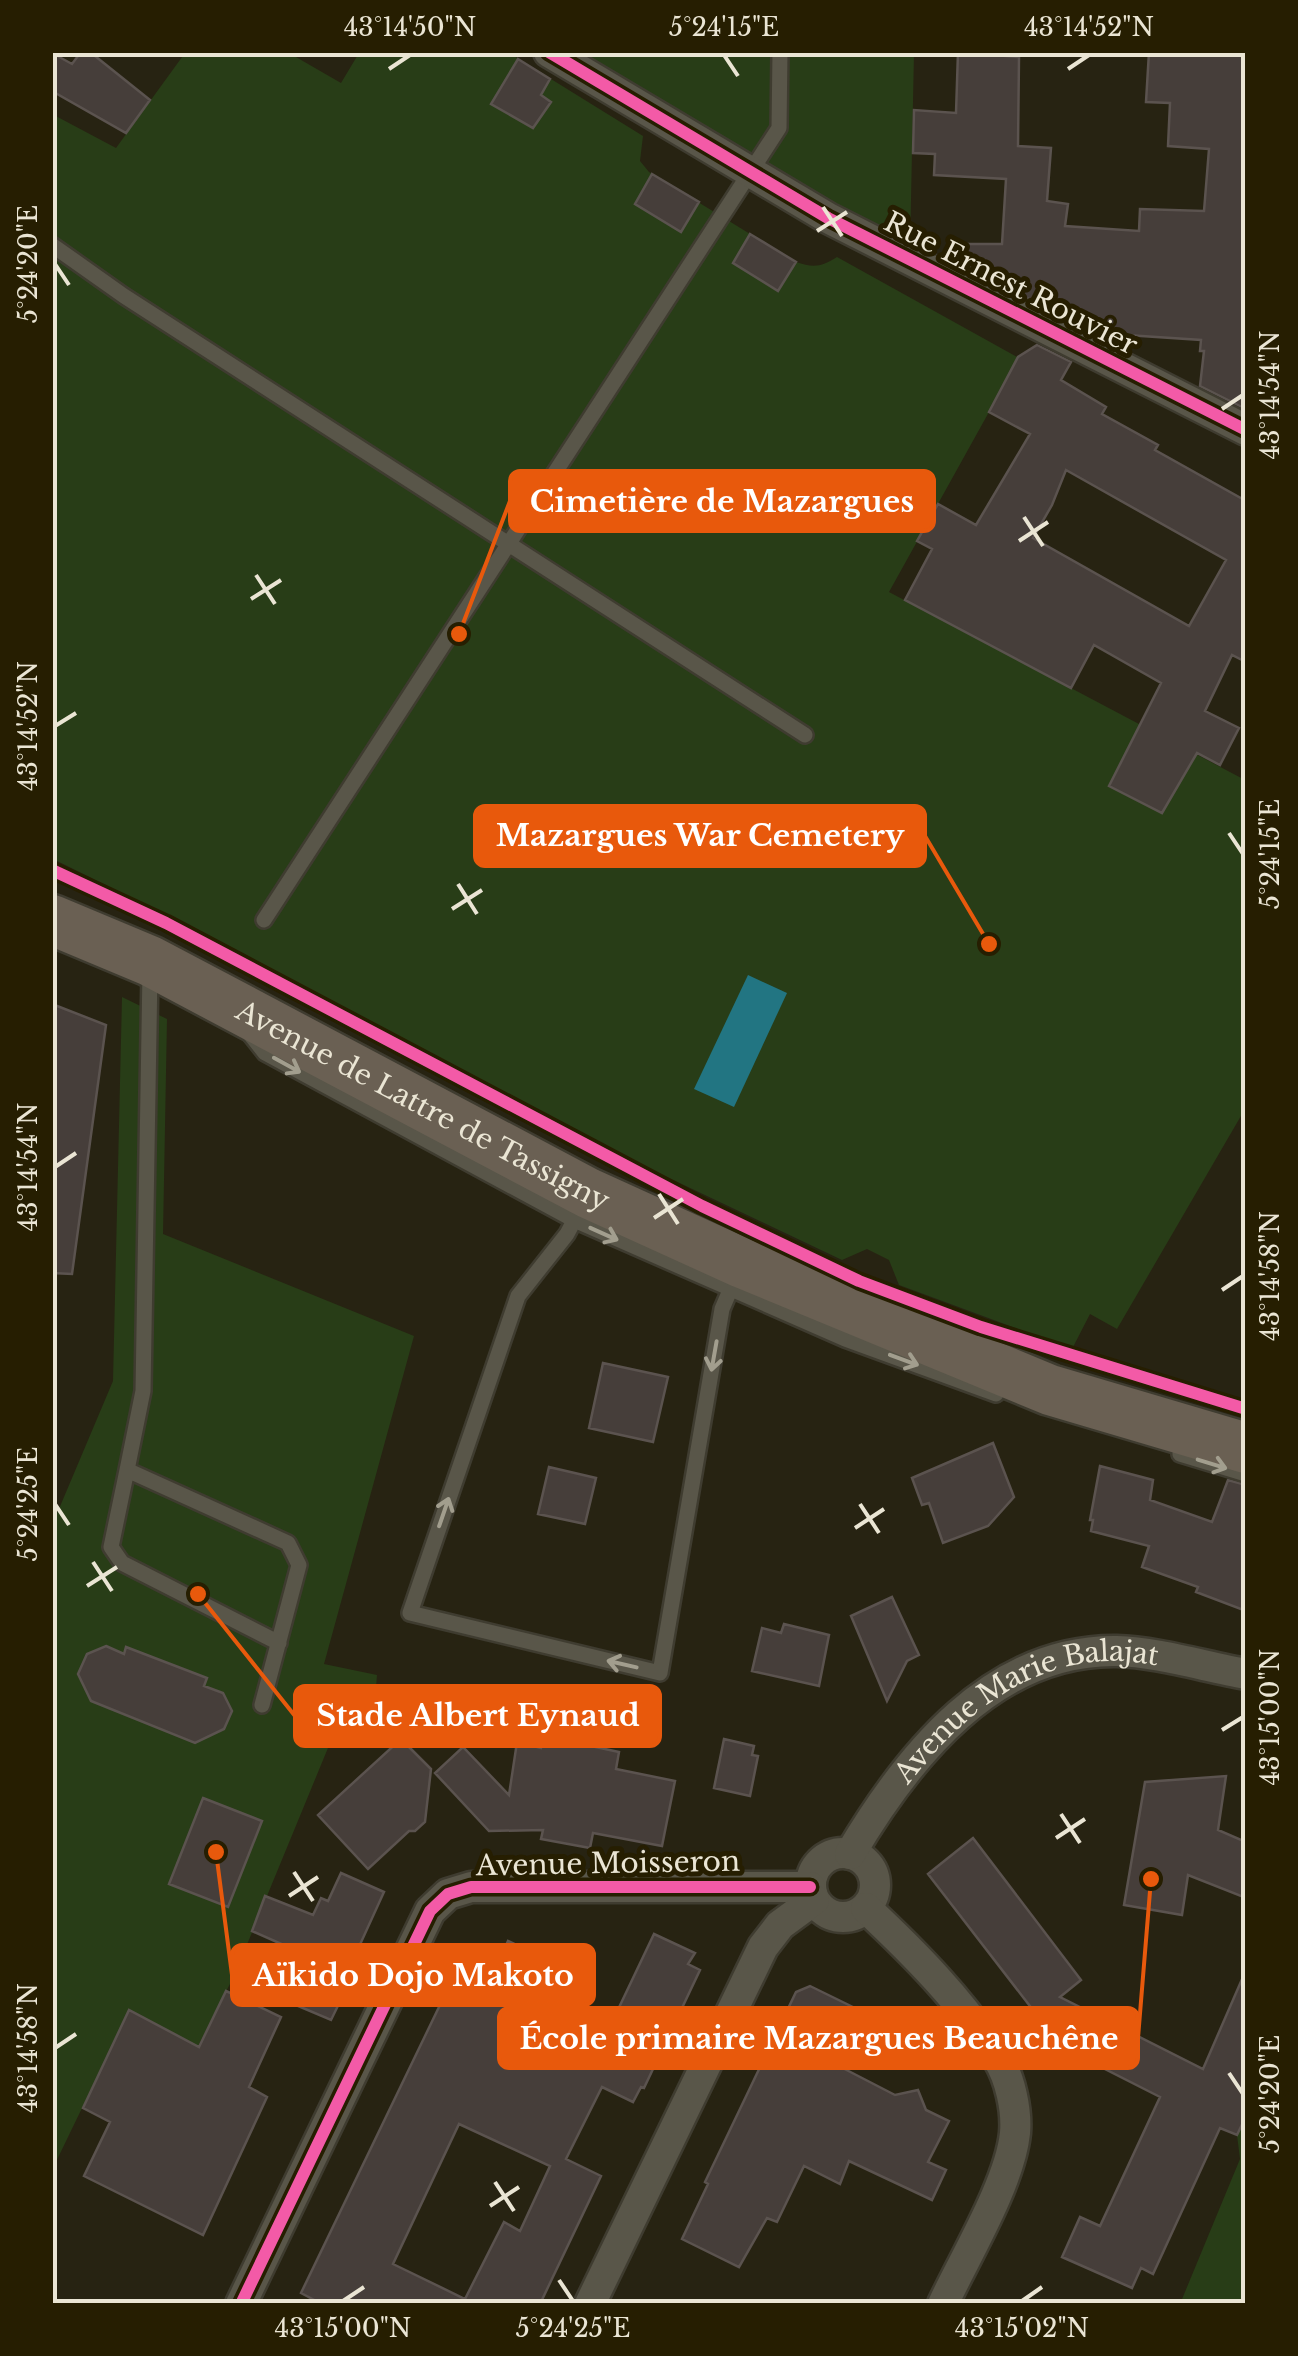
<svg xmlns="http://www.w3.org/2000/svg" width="1298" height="2356" font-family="'Libre Baskerville',serif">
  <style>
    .green { fill: #283d17 }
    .water { fill: #227582 }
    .building { fill: #463e3a; stroke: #5b534f; stroke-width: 2.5; fill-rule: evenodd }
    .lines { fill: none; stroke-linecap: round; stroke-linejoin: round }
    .lane-casing { stroke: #3f3c30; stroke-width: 20 }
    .street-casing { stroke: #3f3c30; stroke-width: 35 }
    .primary-casing { stroke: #3f3c30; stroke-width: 55 }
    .lane { stroke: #595649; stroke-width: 15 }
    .street { stroke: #595649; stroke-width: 30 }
    .primary { stroke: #6a6053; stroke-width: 50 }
    .cycleway-casing { stroke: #261e01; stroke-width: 19 }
    .cycleway { stroke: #f35aa7; stroke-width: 12 }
    .oneway { stroke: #a29e8e }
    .ticks { fill: none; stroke: #eae5d4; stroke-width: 4 }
    .labels { text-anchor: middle; stroke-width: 10; stroke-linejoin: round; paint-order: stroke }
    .street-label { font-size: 28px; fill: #eae5d4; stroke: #261e01 }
    .leader { fill: none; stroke: #e8590c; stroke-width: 4 }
    .callout-dot { fill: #e8590c; stroke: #261e01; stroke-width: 4 }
    .callout { fill: #e8590c; stroke: #e8590c; stroke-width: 4 }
    .callout-label { font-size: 30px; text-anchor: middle; font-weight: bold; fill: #fff }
    .neatline { fill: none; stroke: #eae5d4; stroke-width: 4 }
    .ticks-label { font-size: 25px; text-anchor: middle; fill: #eae5d4 }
  </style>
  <rect width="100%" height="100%" fill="#272312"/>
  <path class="green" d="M185,53H289L341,83L359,53H509L643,136L640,161L649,172L796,262C813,268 822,267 837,257L1019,358L889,592L1245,780V1109L1117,1329L1090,1314L1072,1349L899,1285L889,1260L867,1249L842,1260L631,1160L225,944L53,859L52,114L116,148Z
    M583,53H914L910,249Z
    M122,997L167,1019L163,1234L414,1336L324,1664L377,1675L375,1700L349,1697L234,1976L198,2046L129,2011L53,2168V1523L113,1381Z
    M1245,2116V2303L1180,2304L1240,2159L1237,2135Z"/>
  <path class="water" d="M748,975L787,993L734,1107L694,1089Z"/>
  <path class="building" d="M81,52H90L150,100L126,133L52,91V53L72,64Z
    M958,52L1019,57L1018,146L1051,148L1047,201L1068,204L1065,226L1139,231L1140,209L1204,211L1209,149L1168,146L1170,103L1146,102L1149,52H1246V409L1200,386L1204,351H1200L1201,340L1096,333L960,264L962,244H1002L1006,179L934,175L935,154L913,153L914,110L956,113Z
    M518,59L550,79L541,95L551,102L533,128L491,104Z
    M652,174L699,202L681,232L635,204Z
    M750,234L796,262L778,291L733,263Z
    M1037,345L1071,362L1061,380L1106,407L1102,414L1158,445L1155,450L1246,501V662L1232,655L1205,711L1239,728L1220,765L1197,753L1162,813L1109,786L1161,683L1094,645L1071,688L905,600L932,549L917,541L938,504L976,525L1030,434L989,412L1018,357ZM1066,470L1226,560L1189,626L1033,538L1052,505Z
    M52,1004L106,1025L72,1274L52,1273Z
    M603,1363L668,1377L653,1442L589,1428Z
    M993,1443L1014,1497L988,1526L943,1543L929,1503L922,1505L912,1478Z
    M1100,1466L1153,1480L1150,1500L1212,1522L1228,1480L1246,1485V1611L1196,1592L1198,1587L1142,1567L1149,1546L1091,1531L1093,1520H1090Z
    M549,1467L596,1478L585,1524L538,1514Z
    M892,1597L919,1655L907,1661L887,1701L851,1616Z
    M784,1624L829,1635L819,1686L752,1671L762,1628L781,1633Z
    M106,1646L124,1654L126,1647L207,1678L204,1686L223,1693L232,1711L224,1729L195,1743L91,1701L78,1674L87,1654Z
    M544,1736L619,1752L616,1769L675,1781L662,1846L593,1833L590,1848L541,1839L543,1830L489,1831L435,1773L463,1747L509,1795L517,1742L541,1748Z
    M401,1739L431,1769L425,1822L415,1831H409L368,1869L318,1815Z
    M724,1739L754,1746L752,1755L758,1756L750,1796L714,1788Z
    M1226,1776L1218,1830L1246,1842V1898L1188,1875L1182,1915L1124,1905L1145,1782Z
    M203,1798L262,1821L228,1907L169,1884Z
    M973,1838L1081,1980L1060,1997L1203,2069L1246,1970V2116L1237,2135L1220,2128L1153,2274L1141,2268L1132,2288L1062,2257L1080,2217L1100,2226L1160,2097L1028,2030L1036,2014L928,1874Z
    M341,1873L384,1892L347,1973L353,1975L331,2020L284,2000L304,1954L252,1931L265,1896L313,1915L321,1898L328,1901Z
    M654,1934L695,1953L688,1964L700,1970L644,2088L641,2087L633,2102L602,2087L566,2159L601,2176L540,2304H322L301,2293L467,1949L498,1964L508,1941L561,1966L539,2009L604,2039ZM459,2124L550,2166L520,2231L504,2222L465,2299L393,2264Z
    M810,1986L861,2011L835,2064L895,2095L918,2090L926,2110L949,2121L928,2162L946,2170L932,2200L849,2161L840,2184L804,2166L777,2222L767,2218L739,2267L682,2239L708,2184L705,2182L796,1992Z
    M226,1991L281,2017L249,2087L267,2097L203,2235L84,2176L110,2122L83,2108L129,2010L199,2047Z"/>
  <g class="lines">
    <g class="lane-casing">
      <path id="lane" d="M52,245L124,296L805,735
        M264,920L779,128L780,52
        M150,971L143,1391L127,1470L288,1543L299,1565L262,1705
        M250,1034L265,1053L574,1220L845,1339L996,1394
        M577,1215L567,1234L518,1296L410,1613L660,1673L722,1309L734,1281
        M1180,1454L1246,1474
        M127,1470L111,1547L122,1563L279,1643"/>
    </g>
    <g class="street-casing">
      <g id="street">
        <path d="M549,52L828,218L1246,430"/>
        <circle cx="843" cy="1885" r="32"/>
        <path id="s1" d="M850,1854C908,1756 993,1649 1117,1651C1157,1652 1206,1667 1246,1674"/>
        <path d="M866,1908C913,1952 964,2003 998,2059C1010,2078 1017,2110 1015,2133C1010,2183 965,2257 943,2304"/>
        <path d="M241,2304L430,1911L448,1894L471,1887H810"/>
        <path d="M590,2304L763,1947L780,1925L814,1900"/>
      </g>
    </g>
    <g class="primary-casing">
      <g id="primary">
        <path id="s2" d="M52,920L150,961L588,1193L742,1263L1050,1390L1246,1448"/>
      </g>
    </g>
    <use href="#lane" class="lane"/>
    <use href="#street" class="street"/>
    <use href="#primary" class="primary"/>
    <g class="cycleway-casing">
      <path id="cycleway" d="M549,52L828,218L1246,430
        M52,870L166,923L702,1206L859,1281L981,1327L1246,1409
        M241,2304L430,1911L448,1894L471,1887H810"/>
    </g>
    <use href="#cycleway" class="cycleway"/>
  </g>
  <defs><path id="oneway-shaft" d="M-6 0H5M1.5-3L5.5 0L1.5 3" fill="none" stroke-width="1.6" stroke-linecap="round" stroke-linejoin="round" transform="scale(2.5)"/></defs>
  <g class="oneway">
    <use href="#oneway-shaft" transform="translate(287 1065) rotate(29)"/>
    <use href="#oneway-shaft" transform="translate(604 1234) rotate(24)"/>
    <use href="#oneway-shaft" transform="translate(714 1356) rotate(100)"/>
    <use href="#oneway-shaft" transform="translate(904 1360) rotate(20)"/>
    <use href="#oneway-shaft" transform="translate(1212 1464) rotate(17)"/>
    <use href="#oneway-shaft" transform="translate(444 1512) rotate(-71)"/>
    <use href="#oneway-shaft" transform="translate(622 1664) rotate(-167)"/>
  </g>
  <path class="ticks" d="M724,55L738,76M389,69L410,55M1068,69L1089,55M823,207L842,236M817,231L847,212M55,264L69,285M1222,409L1243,395M1024,517L1043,546M1019,541L1048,522M256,575L275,604M251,599L281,580M55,726L76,713M1229,833L1243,854M458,884L477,914M452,909L482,890M55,1167L76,1153M659,1194L678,1224M654,1218L683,1199M1222,1290L1243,1276M55,1504L69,1525M860,1504L879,1533M855,1528L884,1509M93,1562L112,1591M87,1586L117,1567M1222,1730L1243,1717M1061,1814L1080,1843M1056,1838L1085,1819M294,1872L313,1901M289,1896L318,1877M55,2048L76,2034M1229,2073L1243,2094M495,2182L514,2211M490,2206L519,2187M559,2280L573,2301M343,2301L364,2287M1022,2301L1042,2287"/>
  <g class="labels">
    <g class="street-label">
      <text transform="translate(1011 283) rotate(27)" y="10">Rue Ernest Rouvier</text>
      <text dy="10" stroke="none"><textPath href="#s2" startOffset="415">Avenue de Lattre de Tassigny</textPath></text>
      <text dy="10" stroke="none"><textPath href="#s1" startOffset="242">Avenue Marie Balajat</textPath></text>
      <text transform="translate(608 1863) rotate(-1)" y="10">Avenue Moisseron</text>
    </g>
  </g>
  <path class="leader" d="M459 634L510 501M989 944L925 836M198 1594L295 1716M216 1852L232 1975M1151 1879L1138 2038"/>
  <g class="callout-dot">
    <circle cx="459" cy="634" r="10"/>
    <circle cx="989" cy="944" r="10"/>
    <circle cx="198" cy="1594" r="10"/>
    <circle cx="216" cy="1852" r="10"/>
    <circle cx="1151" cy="1879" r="10"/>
  </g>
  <g class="callout">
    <rect x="510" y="471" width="424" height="60" rx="10"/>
    <rect x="475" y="806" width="450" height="60" rx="10"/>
    <rect x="295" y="1686" width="365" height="60" rx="10"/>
    <rect x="232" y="1945" width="362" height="60" rx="10"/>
    <rect x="499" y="2008" width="639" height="60" rx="10"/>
  </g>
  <g class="callout-label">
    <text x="722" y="512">Cimetière de Mazargues</text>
    <text x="700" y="846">Mazargues War Cemetery</text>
    <text x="478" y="1726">Stade Albert Eynaud</text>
    <text x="413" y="1986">Aïkido Dojo Makoto</text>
    <text x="819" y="2049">École primaire Mazargues Beauchêne</text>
  </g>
  <rect width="1298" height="2356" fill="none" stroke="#261e01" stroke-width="110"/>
  <rect x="55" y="55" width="1188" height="2246" class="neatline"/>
  <g class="ticks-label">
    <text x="410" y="36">43°14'50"N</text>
    <text x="724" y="36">5°24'15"E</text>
    <text x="1089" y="36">43°14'52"N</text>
    <text transform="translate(28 264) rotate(-90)" y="9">5°24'20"E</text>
    <text transform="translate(1270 395) rotate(-90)" y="9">43°14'54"N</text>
    <text transform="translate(28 726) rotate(-90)" y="9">43°14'52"N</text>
    <text transform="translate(1270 854) rotate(-90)" y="9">5°24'15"E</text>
    <text transform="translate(28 1167) rotate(-90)" y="9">43°14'54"N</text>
    <text transform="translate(1270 1276) rotate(-90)" y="9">43°14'58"N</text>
    <text transform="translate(28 1504) rotate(-90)" y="9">5°24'25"E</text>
    <text transform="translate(1270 1717) rotate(-90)" y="9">43°15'00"N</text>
    <text transform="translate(28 2048) rotate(-90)" y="9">43°14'58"N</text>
    <text transform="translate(1270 2094) rotate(-90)" y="9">5°24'20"E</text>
    <text x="343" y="2337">43°15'00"N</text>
    <text x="573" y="2337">5°24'25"E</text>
    <text x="1022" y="2337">43°15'02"N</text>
  </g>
</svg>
